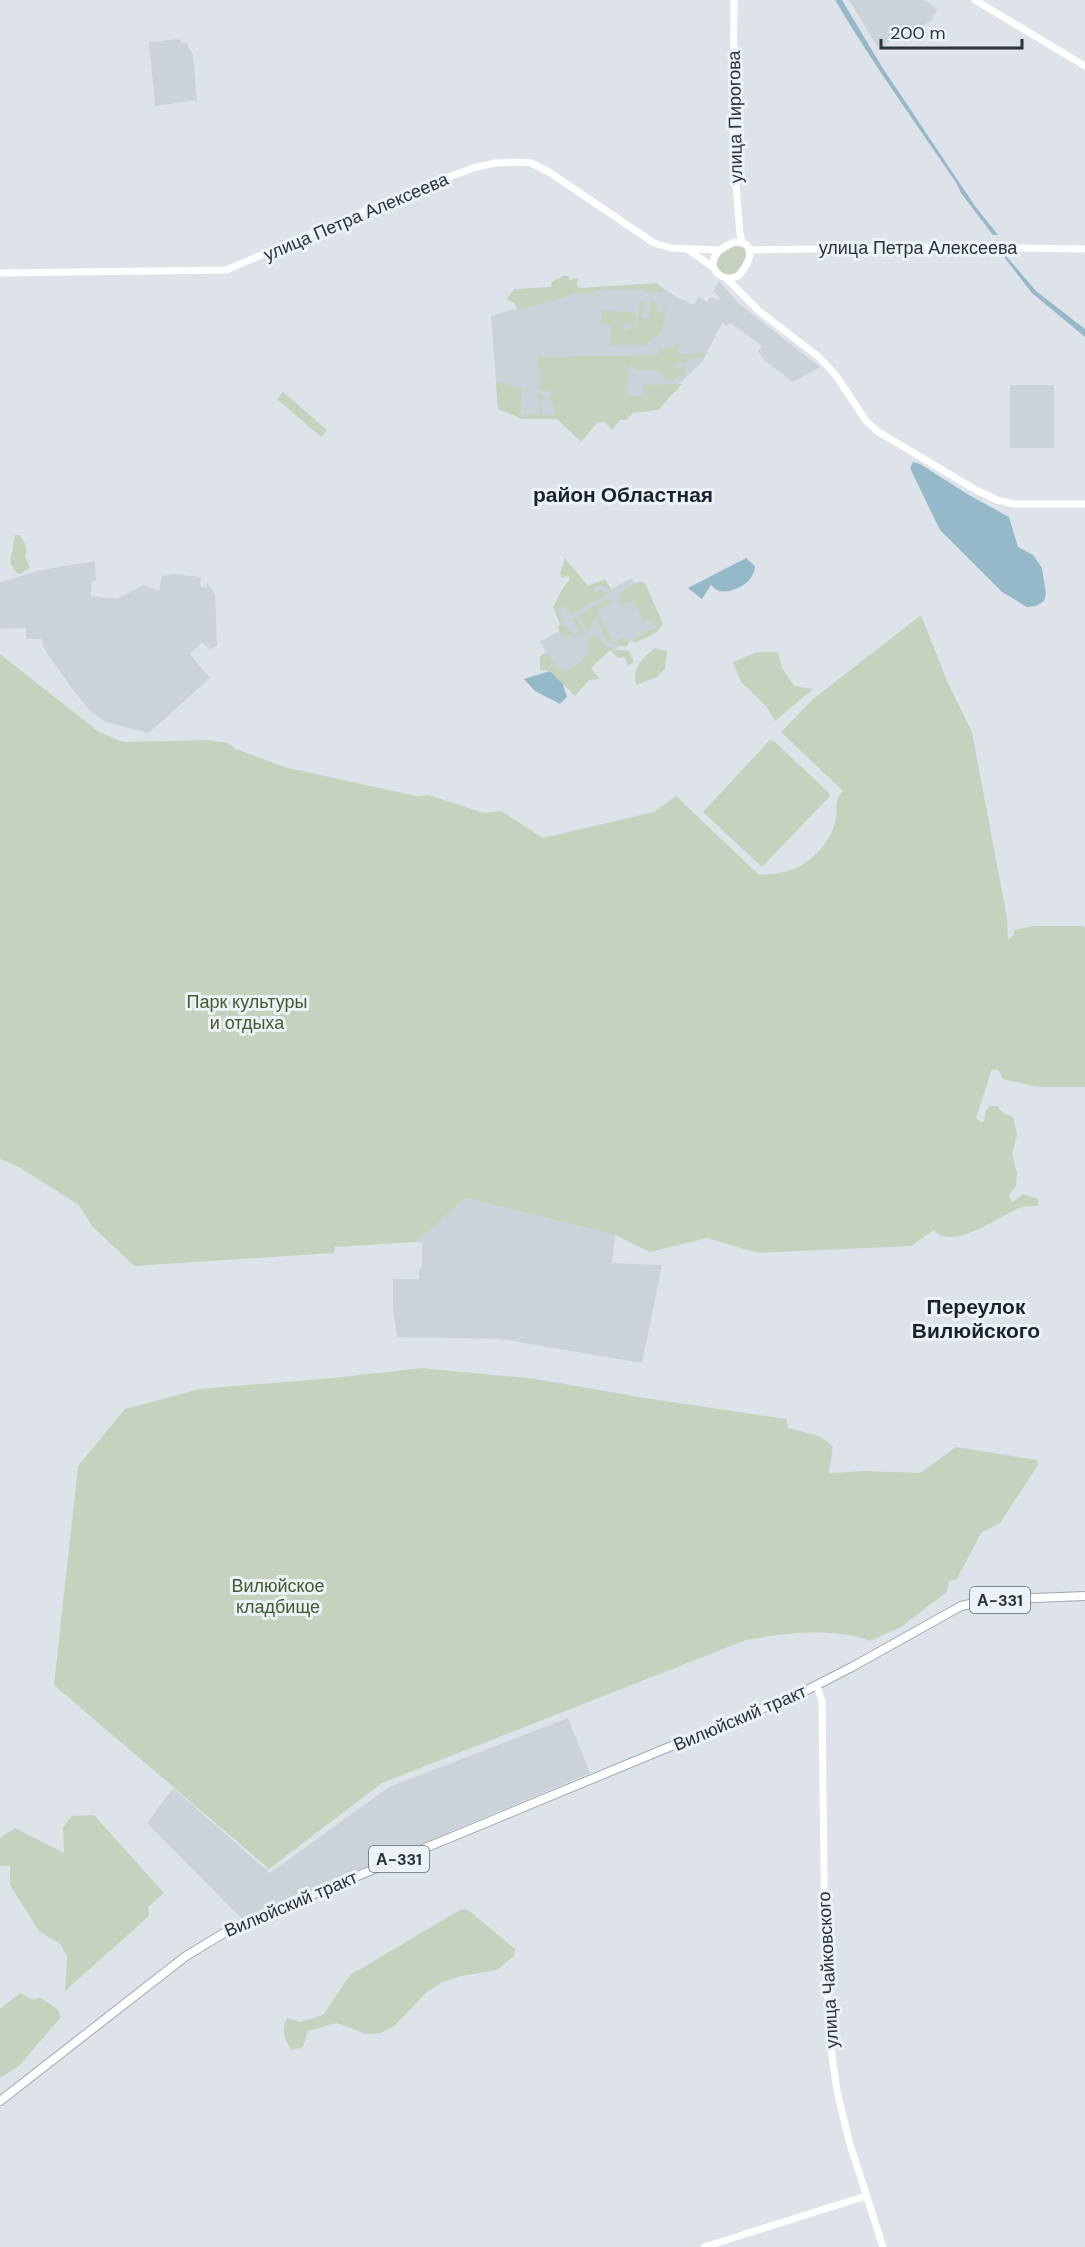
<svg xmlns="http://www.w3.org/2000/svg" width="1085" height="2247" font-family="'DM Sans',sans-serif">
  <style>
    .built { fill: #cbd3da }
    .green { fill: #c7d2be }
    .water { fill: #96b9ca }
    .lines { fill: none; stroke-linecap: round; stroke-linejoin: round }
    .primary-casing { stroke: #9caab4; stroke-width: 10 }
    .secondary { stroke: #fff; stroke-width: 7 }
    .primary { stroke: #fff; stroke-width: 8 }
    .labels { text-anchor: middle; stroke-width: 6; stroke-linejoin: round; paint-order: stroke }
    .shield { fill: #ecf2f5; stroke: #616d76; stroke-width: 1.5 }
    .shield-label { font-size: 16px; font-weight: bold; fill: #26343f }
    .street-label { font-size: 18px; fill: #26343f; stroke: #ecf2f5 }
    .park-label { font-size: 18px; fill: #425c32; stroke: #ecf2f5 }
    .quarter-label { font-size: 21px; font-weight: bold; fill: #182530; stroke: #ecf2f5 }
  </style>
  <rect width="100%" height="100%" fill="#dde3e8"/>
  <path class="built" d="M849,0H924L937,9L932,20L923,26L908,28L879,49Z
    M180,39L181,43H186L193,55L197,100L155,106L149,42Z
    M719,281L739,304L820,367L793,382L764,360L758,351L762,346L731,323L727,326L722,323L703,361L670,393L658,409L522,418L498,408L491,316L580,289L657,284L678,298L694,305L698,297L707,302L710,297L718,300L719,296L713,292Z
    M1010,385H1054V448H1010Z
    M95,561L96,580L92,581L91,596L117,599L144,585L159,591L162,576L174,574L201,577L200,586L207,588V583L215,594L217,646L210,649L202,642L190,654L210,678L149,733L105,722L90,711L68,683L45,650L41,639H26V628L0,629V582L41,570Z
    M632,578L662,625L612,651L610,649L563,673L558,672L540,642L559,631L561,624L553,607L605,581L610,590Z
    M465,1198L615,1235L612,1263L662,1265L642,1363L500,1339L397,1337L393,1309V1279H419V1269L422,1267V1243L416,1242Z
    M568,1718L590,1773L242,1919L147,1823L173,1788L270,1873L389,1787Z"/>
  <path class="green" d="M736,246L744,248L746,257L736,273C727,276 721,275 717,266C718,253 725,251 736,246Z
    M564,276H568L570,280L578,278L577,287L581,288L657,283L664,292L645,293L644,289L595,290L594,293H579L520,310L517,309L514,303L507,299L514,289L551,287L552,281Z
    M667,299L664,322L659,337H653L646,345H609L612,326L602,323V311L633,312L636,315L637,325H630L625,322L622,328L627,331L630,327L638,326L639,301L643,303V318H649L651,301L654,300L657,303L658,312L663,311Z
    M675,343H679V354H697V352H701L704,356L703,358H689L686,362L676,364L675,370L683,366L686,368L685,377L678,376L674,381H666L658,371L634,370L632,364L627,369L628,382L626,384L627,396H644L643,385L682,384L658,410L633,413L626,420H620L612,430L605,422L597,423L581,442L557,419H522L498,409L496,382L522,388L521,415L539,414L540,401L536,395L537,393L545,397L542,399V415H554V404L549,400L550,394H553V392L539,390L542,375L537,367L538,357L659,355V348L673,347Z
    M283,392L327,430L321,437L277,399Z
    M15,535H19C25,542 28,547 25,557L30,568L20,574L16,573L10,562Z
    M565,558L588,586L605,579L612,591L611,593L601,583L593,590L595,593L601,589L605,594L604,596L570,615L565,606L558,610L563,619L561,623L563,626L566,625L573,636L580,632L572,618H576L584,631L582,636L575,638L562,635L558,628L560,624L553,607C560,597 560,588 570,580L568,575L563,578L560,574Z
    M640,581L645,583L663,624L657,632L635,643L631,640L656,627L651,619L644,622L633,601L621,606L618,602L621,592Z
    M609,598L612,602L597,610L613,642L623,637L629,643L626,647L608,642L599,626L598,619L592,620V627L588,632L579,615Z
    M921,615L947,681L972,732L1007,918L1008,940L1014,935V930L1034,926H1083L1085,928V1087H1037L1003,1079L998,1070L992,1069L976,1118L981,1122L984,1121L986,1110L990,1106H997L1003,1113L1013,1117L1017,1135L1012,1154L1017,1172L1016,1186L1009,1195L1012,1203L1023,1194L1038,1199V1206C1031,1206 1025,1206 1019,1208C999,1216 953,1252 934,1230L911,1246L758,1253L707,1238L650,1252L615,1235L465,1198L416,1242L335,1247L334,1253L134,1266L92,1226L79,1205L19,1167L0,1159V654L99,732L123,742L208,740L228,743L236,749L284,767L416,796L428,795L484,813L501,811L543,838L654,812L676,796L759,875C769,874 779,874 788,871C809,865 830,844 835,822C839,808 832,803 843,791L781,732L813,699Z
    M594,634L599,636C605,649 616,650 629,651L634,662L628,666L624,657L618,658L610,650L591,668L600,679L589,680L575,696L550,671L540,670V656L547,652C550,657 554,664 558,668C568,677 584,658 589,651C587,643 587,640 594,634Z
    M655,648L667,651L665,669L657,677L636,685C632,668 642,658 655,648Z
    M757,652H778L782,668L794,686L813,689L775,721L767,707L741,682L733,662Z
    M770,740L774,741L829,793L830,796L762,867L703,812Z
    M422,1368L536,1379L645,1398L786,1419L788,1428L819,1436L833,1446L829,1473L864,1471L920,1473L956,1447L1037,1460L1038,1465L1000,1523L981,1533L957,1579L949,1581L947,1592L901,1627L870,1641C835,1627 783,1633 746,1640L382,1783L269,1869L54,1685L78,1466L125,1409L200,1389L333,1378Z
    M94,1815L164,1893L148,1907L149,1916L65,1991L67,1956L60,1944L39,1931L10,1885V1865L0,1866V1838L15,1828L64,1853L63,1827L72,1816Z
    M467,1909L515,1949L514,1956L497,1970L461,1976L441,1983L427,1992L394,2026L381,2033L366,2034L337,2023L308,2031L303,2047L291,2050C284,2038 281,2030 287,2018L301,2022L323,2015L350,1975L460,1910Z
    M20,1993L34,2000L40,1997L58,2010L61,2017L19,2066L0,2078V2009Z"/>
  <path class="water" d="M835,0H842L882,67L975,206L998,235H993L961,193L957,184C916,123 872,63 835,0Z
    M1002,251L1036,291L1085,329V337L1032,293L1004,257Z
    M913,462L920,464L969,495L1009,517L1018,547L1033,555L1042,568L1046,594L1044,601L1036,606L1027,607L1002,592L940,530L910,468Z
    M746,558L755,566C755,581 735,594 719,591C716,590 713,587 711,585L702,599L688,588Z
    M550,671L563,684L567,697L560,704L535,691L524,679Z"/>
  <g class="lines">
    <g class="primary-casing">
      <path id="primary" d="M0,2101L186,1956L234,1927L807,1690L852,1667L961,1606L988,1600L1085,1596"/>
    </g>
    <path class="secondary" d="M734,0L733,149L740,234L743,243
      M975,0L1085,66
      M734,242C760,241 749,265 738,276C723,284 705,268 717,253C721,248 728,245 734,242Z
      M687,249L714,268
      M750,250L952,247L1085,249
      M0,273L226,270L414,190L473,168L495,163L522,162L531,163L549,172L654,243L670,248L719,250
      M727,279L759,311L819,357L837,377L866,421L877,431L976,490L997,500L1014,504H1085
      M817,1686L822,1701L825,1956L830,2041L837,2091L849,2141L883,2247
      M704,2247L866,2196"/>
    <use href="#primary" class="primary"/>
  </g>
  <g class="labels">
    <g class="shield">
      <rect x="970" y="1587" width="60" height="26" rx="4.5"/>
      <rect x="369" y="1846" width="60" height="26" rx="4.5"/>
    </g>
    <g class="shield-label">
      <text x="1000" y="1606">А-331</text>
      <text x="399" y="1865">А-331</text>
    </g>
    <g class="street-label">
      <text transform="translate(735 117) rotate(-91)" y="6">улица Пирогова</text>
      <text transform="translate(356 217) rotate(-23)" y="6">улица Петра Алексеева</text>
      <text x="918" y="254">улица Петра Алексеева</text>
      <text transform="translate(740 1718) rotate(-23)" y="6">Вилюйский тракт</text>
      <text transform="translate(291 1904) rotate(-23)" y="6">Вилюйский тракт</text>
      <text transform="translate(828 1970) rotate(-93)" y="6">улица Чайковского</text>
    </g>
    <g class="park-label">
      <text x="247" y="1008">Парк культуры<tspan x="247" dy="21">и отдыха</tspan></text>
      <text x="278" y="1592">Вилюйское<tspan x="278" dy="21">кладбище</tspan></text>
    </g>
    <g class="quarter-label">
      <text x="623" y="502">район Областная</text>
      <text x="976" y="1314">Переулок<tspan x="976" dy="24">Вилюйского</tspan></text>
    </g>
  </g>
  <path d="M881 39v9h141v-9" fill="none" stroke="#26343f" stroke-width="3"/>
  <text x="890" y="39" font-size="18" fill="#26343f" stroke="#ecf2f5" stroke-width="4.5" paint-order="stroke">200 m</text>
</svg>
